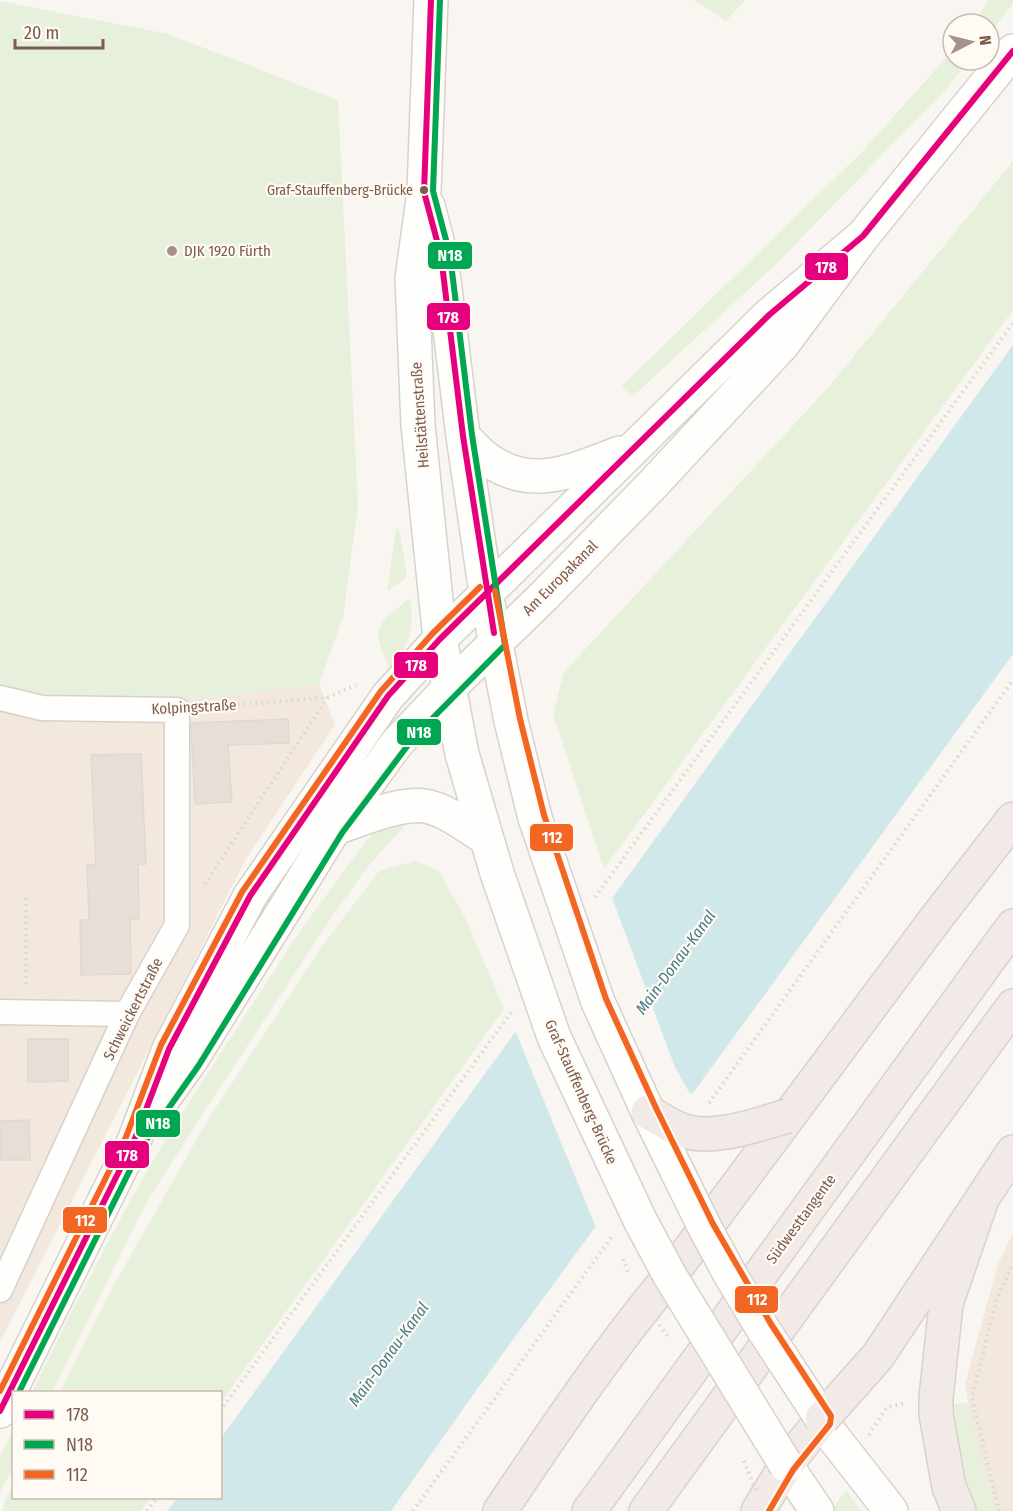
<svg xmlns="http://www.w3.org/2000/svg" width="1013" height="1511" font-family="'Fira Sans Condensed',sans-serif">
  <style>
    .residential { fill: #f2e8de }
    .green { fill: #e7f0db }
    .water { fill: #d0e8ea }
    .pier { fill: #f9f5f0 }
    .building { fill: #e6ded7; stroke: #e2d8d2; stroke-width: 1.5 }
    .lines { fill: none; stroke-linecap: round; stroke-linejoin: round }
    .street-casing { stroke: #d7d1cb; stroke-width: 27 }
    .secondary-casing { stroke: #d9d2cb; stroke-width: 36 }
    .highway-casing { stroke: #dad1cc; stroke-width: 36 }
    .path { stroke: #dcd5d0; stroke-width: 4; stroke-dasharray: 1.5 4.5; stroke-linecap: butt }
    .street { stroke: #fefefd; stroke-width: 24 }
    .secondary { stroke: #fefefd; stroke-width: 33 }
    .highway { stroke: #f2eae7; stroke-width: 33 }
    .secondary-bridge-casing { stroke: #d9d2cb; stroke-width: 36; stroke-linecap: butt }
    .highway-bridge-casing { stroke: #dad1cc; stroke-width: 36; stroke-linecap: butt }
    .path-bridge { stroke: #dcd5d0; stroke-width: 4; stroke-dasharray: 1.5 4.5; stroke-linecap: butt }
    .secondary-bridge { stroke: #fefefd; stroke-width: 33 }
    .highway-bridge { stroke: #f2eae7; stroke-width: 33 }
    .bus-1-casing { stroke: #fffaf3; stroke-width: 10 }
    .bus-2-casing { stroke: #fffaf3; stroke-width: 10 }
    .bus-3-casing { stroke: #fffaf3; stroke-width: 10 }
    .bus-1 { stroke: #e5007d; stroke-width: 6 }
    .bus-2 { stroke: #00a651; stroke-width: 6 }
    .bus-3 { stroke: #f26522; stroke-width: 6 }
    .bus-dot { fill: #7a5c4d; stroke: #fffaf3; stroke-width: 2 }
    .poi-dot { fill: #a69286; stroke: #fffaf3; stroke-width: 2 }
    .labels { text-anchor: middle; stroke-width: 4.5; stroke-linejoin: round; paint-order: stroke }
    .bus-label { font-size: 14px; fill: #7a5c4d; stroke: #fffaf3; text-anchor: end }
    .poi-label { font-size: 15px; fill: #7a5c4d; stroke: #fffaf3; text-anchor: start }
    .street-label { font-size: 15px; fill: #7a5c4d; stroke: #fffaf3 }
    .water-label { font-size: 16px; font-style: italic; fill: #437c86; stroke: #fffaf3 }
    .line-badge { stroke: #fffaf3; stroke-width: 2 }
    .badge-label { font-size: 16px; text-anchor: middle; font-weight: bold; fill: #fff }
  </style>
  <rect width="100%" height="100%" fill="#f9f5f0"/>
  <path class="residential" d="M319,684L335,725L246,859L0,1342V686L46,700L170,702Z
    M1013,1232V1511H993L978,1461L965,1384L998,1264Z"/>
  <path class="green" d="M694,0H745L726,21Z
    M989,0H1013V4L989,34V24H973Z
    M0,1L168,34L338,100L358,506L343,617L319,684L170,702L46,700L0,686Z
    M953,50V60H969L949,86L775,265L633,396L622,386L863,151Z
    M1013,161V310L604,869L553,714L564,672L827,389Z
    M396,529L399,530L400,533L407,577L387,592Z
    M410,598C415,629 409,645 391,670C369,628 376,625 410,598Z
    M408,822L370,864L339,906L204,1112L145,1205L52,1392H32L73,1309L131,1199L171,1130L300,931L368,839L382,827Z
    M416,861L439,871L465,918L504,1009L221,1402L220,1392H60L114,1285L207,1121L323,945L379,871Z
    M968,1403L980,1459L997,1511H975L964,1480L953,1404Z
    M13,1431V1467L0,1492V1457Z
    M13,1484L14,1498H151L141,1511H3L4,1503Z
    M846,1490L861,1511H831Z"/>
  <path class="water" d="M1013,345V654L480,1385L391,1511H167L177,1498H220L221,1438Z"/>
  <path class="pier" d="M611,895L675,1067L689,1092L695,1095L597,1230L514,1028Z"/>
  <path class="building" d="M288,719L289,743L228,745L232,802L195,804L191,723Z
    M141,754L146,864H138L139,919H130L131,974L81,975L80,920H89L87,865H96L91,755Z
    M28,1039H68V1081L28,1082Z
    M29,1120L30,1160H0V1121Z"/>
  <g class="lines">
    <g class="street-casing">
      <path id="street" d="M0,698L42,708L177,710V925L127,1014L0,1290
        M0,1012L127,1014"/>
    </g>
    <g class="secondary-casing">
      <path id="secondary" d="M431,0L424,192L412,278L418,425L440,639L462,754L497,873
        M428,206L441,256L463,436L486,593L511,721L535,818
        M463,436C471,444 478,453 487,459C532,492 574,470 620,453
        M335,828C360,820 400,802 425,806C447,810 468,827 487,839
        M163,1099L191,1060L335,828L397,743L449,688L544,596L655,482L783,344L863,236L1013,51
        M0,1411L134,1141L169,1049L250,896L388,696L440,639L769,315L863,236
        M822,1419L830,1433L891,1511
        M786,1465L817,1511"/>
    </g>
    <g class="highway-casing">
      <path id="highway" d="M915,1300L1013,1152
        M500,1511C554,1431 608,1350 670,1276L934,921L1013,819
        M589,1511L1013,926
        M646,1511L1013,1006
        M758,1511L786,1465L822,1419
        M959,1511L949,1487L936,1414V1398L946,1304L981,1202"/>
    </g>
    <path class="path" d="M202,708L328,697L356,685
      M205,884L328,697
      M595,897L1013,323
      M26,898V988
      M709,1103L1013,680
      M220,1411L513,1010
      M869,1435L887,1407L906,1403
      M147,1511L157,1498
      M413,1511L613,1235
      M999,1511L972,1398L997,1298L1013,1263"/>
    <use href="#street" class="street"/>
    <use href="#secondary" class="secondary"/>
    <use href="#highway" class="highway"/>
    <g class="secondary-bridge-casing">
      <path id="secondary-bridge" d="M535,818L598,1002L648,1112L705,1228L731,1276L763,1329L822,1419
        M497,873L554,1037L640,1220L670,1276L786,1465"/>
    </g>
    <g class="highway-bridge-casing">
      <path id="highway-bridge" d="M648,1112C659,1118 670,1126 682,1130C712,1142 758,1124 788,1116
        M822,1419L878,1356L915,1300"/>
    </g>
    <path class="path-bridge" d="M623,1259L629,1275
      M656,1320L668,1337
      M744,1461L757,1493"/>
    <use href="#secondary-bridge" class="secondary-bridge"/>
    <use href="#highway-bridge" class="highway-bridge"/>
    <g class="bus-1-casing">
      <path id="bus-1" d="M431,0L424,192L441,256L463,436L494,633
        M0,1411L134,1141L169,1049L250,896L388,696L440,639L769,315L863,236L1013,51"/>
    </g>
    <g class="bus-2-casing">
      <path id="bus-2" d="M19,1392L142,1146L199,1065L342,833L414,737L505,645L472,435L450,255L433,191L440,0"/>
    </g>
    <g class="bus-3-casing">
      <path id="bus-3" d="M495,591L520,719L544,815L606,999L656,1108L713,1224L771,1324L831,1416L830,1424L793,1470L769,1511
        M0,1391L126,1137L161,1045L242,892L381,691L433,633L480,587"/>
    </g>
    <use href="#bus-1" class="bus-1"/>
    <use href="#bus-2" class="bus-2"/>
    <use href="#bus-3" class="bus-3"/>
  </g>
  <circle class="bus-dot" cx="424" cy="190" r="5"/>
  <circle class="poi-dot" cx="172" cy="251" r="6"/>
  <g class="labels">
    <g class="bus-label">
      <text x="413" y="195">Graf-Stauffenberg-Brücke</text>
    </g>
    <g class="poi-label">
      <text x="184" y="256">DJK 1920 Fürth</text>
    </g>
    <g class="street-label">
      <text transform="translate(420 415) rotate(-94)" y="5">Heilstättenstraße</text>
      <text transform="translate(560 578) rotate(-45)" y="5">Am Europakanal</text>
      <text transform="translate(194 707) rotate(-3)" y="5">Kolpingstraße</text>
      <text transform="translate(133 1009) rotate(-63)" y="5">Schweickertstraße</text>
      <text transform="translate(581 1092) rotate(66)" y="5">Graf-Stauffenberg-Brücke</text>
      <text transform="translate(801 1219) rotate(-54)" y="5">Südwesttangente</text>
    </g>
    <g class="water-label">
      <text transform="translate(675 962) rotate(-54)" y="6">Main-Donau-Kanal</text>
      <text transform="translate(388 1354) rotate(-54)" y="6">Main-Donau-Kanal</text>
    </g>
  </g>
  <g class="line-badge">
    <rect x="427" y="241" width="46" height="29" rx="6" fill="#00a651"/>
    <rect x="804" y="252" width="45" height="29" rx="6" fill="#e5007d"/>
    <rect x="426" y="302" width="45" height="29" rx="6" fill="#e5007d"/>
    <rect x="393" y="651" width="46" height="28" rx="6" fill="#e5007d"/>
    <rect x="396" y="718" width="46" height="28" rx="6" fill="#00a651"/>
    <rect x="529" y="823" width="45" height="29" rx="6" fill="#f26522"/>
    <rect x="135" y="1109" width="46" height="29" rx="6" fill="#00a651"/>
    <rect x="104" y="1140" width="46" height="29" rx="6" fill="#e5007d"/>
    <rect x="62" y="1206" width="46" height="28" rx="6" fill="#f26522"/>
    <rect x="734" y="1285" width="45" height="29" rx="6" fill="#f26522"/>
  </g>
  <g class="badge-label">
    <text x="450" y="261">N18</text>
    <text x="826" y="273">178</text>
    <text x="448" y="323">178</text>
    <text x="416" y="671">178</text>
    <text x="419" y="738">N18</text>
    <text x="552" y="843">112</text>
    <text x="158" y="1129">N18</text>
    <text x="127" y="1161">178</text>
    <text x="85" y="1226">112</text>
    <text x="757" y="1305">112</text>
  </g>
  <rect x="12" y="1391" width="210" height="108" fill="#fffaf3" stroke="#cabbb1" stroke-width="1.5"/>
  <rect x="24" y="1410" width="30" height="9" fill="#e5007d" stroke="#cabbb1" stroke-width="1.5"/>
  <text x="66" y="1421" font-size="18" fill="#7a5c4d">178</text>
  <rect x="24" y="1440" width="30" height="9" fill="#00a651" stroke="#cabbb1" stroke-width="1.5"/>
  <text x="66" y="1451" font-size="18" fill="#7a5c4d">N18</text>
  <rect x="24" y="1470" width="30" height="9" fill="#f26522" stroke="#cabbb1" stroke-width="1.5"/>
  <text x="66" y="1481" font-size="18" fill="#7a5c4d">112</text>
  <g transform="translate(971 42) rotate(83)"><circle r="28" fill="#fffaf3" stroke="#cabbb1" stroke-width="1.5"/>
  <path d="M0-4.5L10 22L0 15L-10 22Z" fill="#a69286"/>
  <text y="-9" font-size="16" font-weight="bold" text-anchor="middle" fill="#7a5c4d">N</text>
  </g>
  <path d="M15 39v9h88v-9" fill="none" stroke="#7a5c4d" stroke-width="3"/>
  <text x="24" y="39" font-size="18" fill="#7a5c4d" stroke="#fffaf3" stroke-width="4.5" paint-order="stroke">20 m</text>
</svg>
